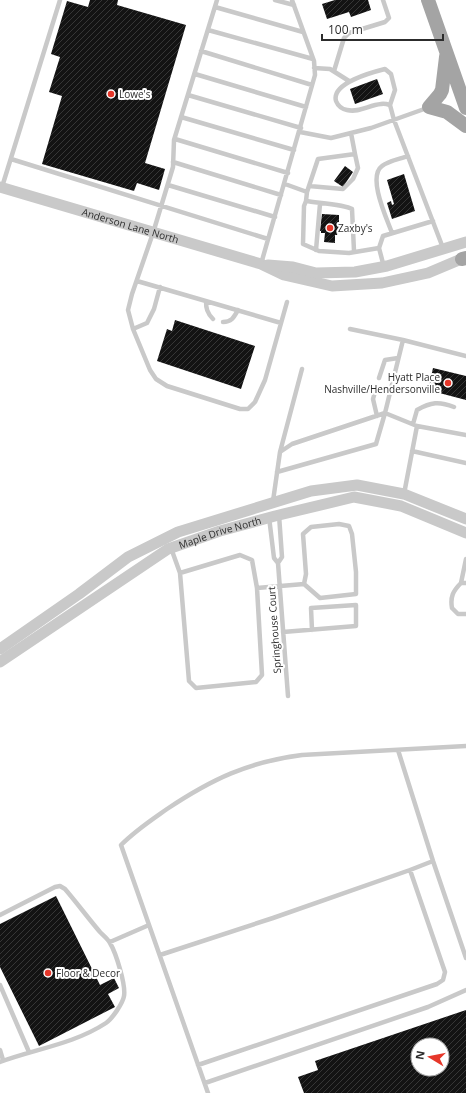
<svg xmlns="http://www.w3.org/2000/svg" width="466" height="1093" font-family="'Open Sans',sans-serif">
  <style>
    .building { fill: url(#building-hatch); fill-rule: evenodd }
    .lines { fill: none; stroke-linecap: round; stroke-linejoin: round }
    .service { stroke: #c9c9c9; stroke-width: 4.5 }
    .tertiary { stroke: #c9c9c9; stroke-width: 11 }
    .primary { stroke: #a4a4a4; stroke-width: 14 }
    .poi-dot { fill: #e6372a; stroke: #fff; stroke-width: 1.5 }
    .labels { text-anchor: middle; stroke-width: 4; stroke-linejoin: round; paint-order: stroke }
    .poi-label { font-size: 10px; fill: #2c2c2c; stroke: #fff; text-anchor: start }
    .street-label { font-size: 10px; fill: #2c2c2c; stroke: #fff }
  </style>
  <defs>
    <pattern id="building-hatch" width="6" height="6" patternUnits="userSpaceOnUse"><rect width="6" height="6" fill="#131313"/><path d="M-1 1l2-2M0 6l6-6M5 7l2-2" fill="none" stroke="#363636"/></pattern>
  </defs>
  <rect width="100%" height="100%" fill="#fff"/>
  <path class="building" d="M90,0H118L117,5L186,25L145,163L165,169L159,190L137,183L134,191L42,164L62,96L49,92L60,57L51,54L67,1L88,7Z
    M335,0H368L371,10L351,17L349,12L327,19L322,4Z
    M377,79L383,94L355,104L350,89Z
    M345,166L353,172L343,187L334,181Z
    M404,174L415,211L392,219L387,203L391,201L392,205L394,204L387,180Z
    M322,214L339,215V231H338L337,235H335V243L324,242L325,233H321V231H320Z
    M175,320L255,346L241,389L157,361L167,329L172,331Z
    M433,368L466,376V400L428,390Z
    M56,896L100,985L114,978L119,988L108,994L115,1007L39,1046L0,967V924Z
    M466,1010V1093H304L298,1077L318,1070L315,1061ZM418,1045H442V1069H418Z"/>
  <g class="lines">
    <path class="service" d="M217,0L174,140L173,167L153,233L132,294L128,310L133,329L150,370L156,379L167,386L240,409H248L255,402L265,380L287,302
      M275,0L294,5
      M215,7L303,32
      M208,30L313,59
      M201,51L312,85
      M314,68L330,69L349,81
      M334,71L344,38L349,33L385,22L389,18L383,0
      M195,74L306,107
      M188,95L301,128
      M390,105C387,104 384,103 381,104C369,105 359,113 347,110C342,109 338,106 336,101C331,83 373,72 385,69L391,74L395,90L390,105L394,120L443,248
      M181,117L294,150
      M300,132L331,138L371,128L427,108
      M175,139L288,173
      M11,159L268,239
      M173,162L281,195
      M285,184L307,192L306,201L304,206L303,244L319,251L349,253L379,248L384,267
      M168,185L275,217
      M309,186L343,189L353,179L358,168L355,154
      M2,187L60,0
      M307,192L318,159L355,154L351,133
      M306,201C318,203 344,204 352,209L354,251
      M392,233C387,219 367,177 382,166C388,161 400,159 408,156
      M379,248L383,236L433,221
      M316,250L320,204
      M261,264L315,75L314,61L292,0
      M137,281L281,323
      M206,301C206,308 207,313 213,319
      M223,322C232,322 234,317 238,310
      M133,329L147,323L154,309L160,287
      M350,329L403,340
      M379,378L385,360L398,358
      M375,392L373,399L377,416
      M413,424L417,410C431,402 439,401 454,407
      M417,426L466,435
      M412,451L466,463
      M280,452L302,369
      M277,472L376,444L385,413L417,426L404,494
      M273,501L280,452L292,444L385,413L403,340L466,356
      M269,517L274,558L278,563L282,557L279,515
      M171,548L180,573L240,555L252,560L257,588L304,584L320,598L356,594V572L352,534L349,526L339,524L311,527L303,534L306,574L304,584
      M466,559L461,583H466
      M278,563L288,696
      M180,573L189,681L196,688L256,682L262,675L257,588
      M461,583C453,591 450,597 452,608L458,614H466
      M283,632L356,626V605L311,608L312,630
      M398,750L433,861L466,958
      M410,870L433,861
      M0,915L55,887L60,886L65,889C77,903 88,918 100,932C103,935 108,939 110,943C116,953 126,985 124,996C123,1003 112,1019 106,1023C74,1044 35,1049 0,1062
      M110,942L149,925
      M160,955L273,918L410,870L445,972L443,980L437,984L198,1065
      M0,985L29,1052
      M0,1050L3,1060
      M205,1083L428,1007L466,990
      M208,1093L121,845C136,830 150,821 167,809C212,779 248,762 302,755L466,746"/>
    <g class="tertiary">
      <path id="s1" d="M0,187L261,264L284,275L332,286L382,283L428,273L466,257"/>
      <path d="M268,265L293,267L316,273L355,272L387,266L466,242"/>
      <path d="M0,649L79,594L128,557L178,532L311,491L357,485L404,494L466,519"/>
      <path id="s2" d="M0,662L168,549L220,531L275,516L354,497L401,506L466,533"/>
    </g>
    <path class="primary" d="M428,0L466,108
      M446,57L442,90L440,94L429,107L447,112L466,126
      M462,259L466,258"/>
  </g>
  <g class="poi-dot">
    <circle cx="111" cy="94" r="4"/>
    <circle cx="330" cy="228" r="4"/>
    <circle cx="448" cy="383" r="4"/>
    <circle cx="48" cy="973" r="4"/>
  </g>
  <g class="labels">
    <g class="poi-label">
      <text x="119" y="98">Lowe's</text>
      <text x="338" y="232">Zaxby's</text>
      <text x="440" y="381" text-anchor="end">Hyatt Place<tspan x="440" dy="12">Nashville/Hendersonville</tspan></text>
      <text x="56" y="977">Floor &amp; Decor</text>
    </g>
    <g class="street-label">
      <text dy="4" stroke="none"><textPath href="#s1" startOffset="136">Anderson Lane North</textPath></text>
      <text dy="4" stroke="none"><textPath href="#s2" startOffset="257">Maple Drive North</textPath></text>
      <text transform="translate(274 630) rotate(-94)" y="4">Springhouse Court</text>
    </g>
  </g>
  <g transform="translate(430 1057) rotate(280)"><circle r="19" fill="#ffffff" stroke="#ababab"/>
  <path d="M0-3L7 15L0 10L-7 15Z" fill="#e6372a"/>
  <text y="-6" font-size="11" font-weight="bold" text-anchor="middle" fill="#2c2c2c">N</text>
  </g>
  <path d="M322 34v6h121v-6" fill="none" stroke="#2c2c2c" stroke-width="2"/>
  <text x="328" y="34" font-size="12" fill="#2c2c2c" stroke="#ffffff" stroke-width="3" paint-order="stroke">100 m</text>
</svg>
